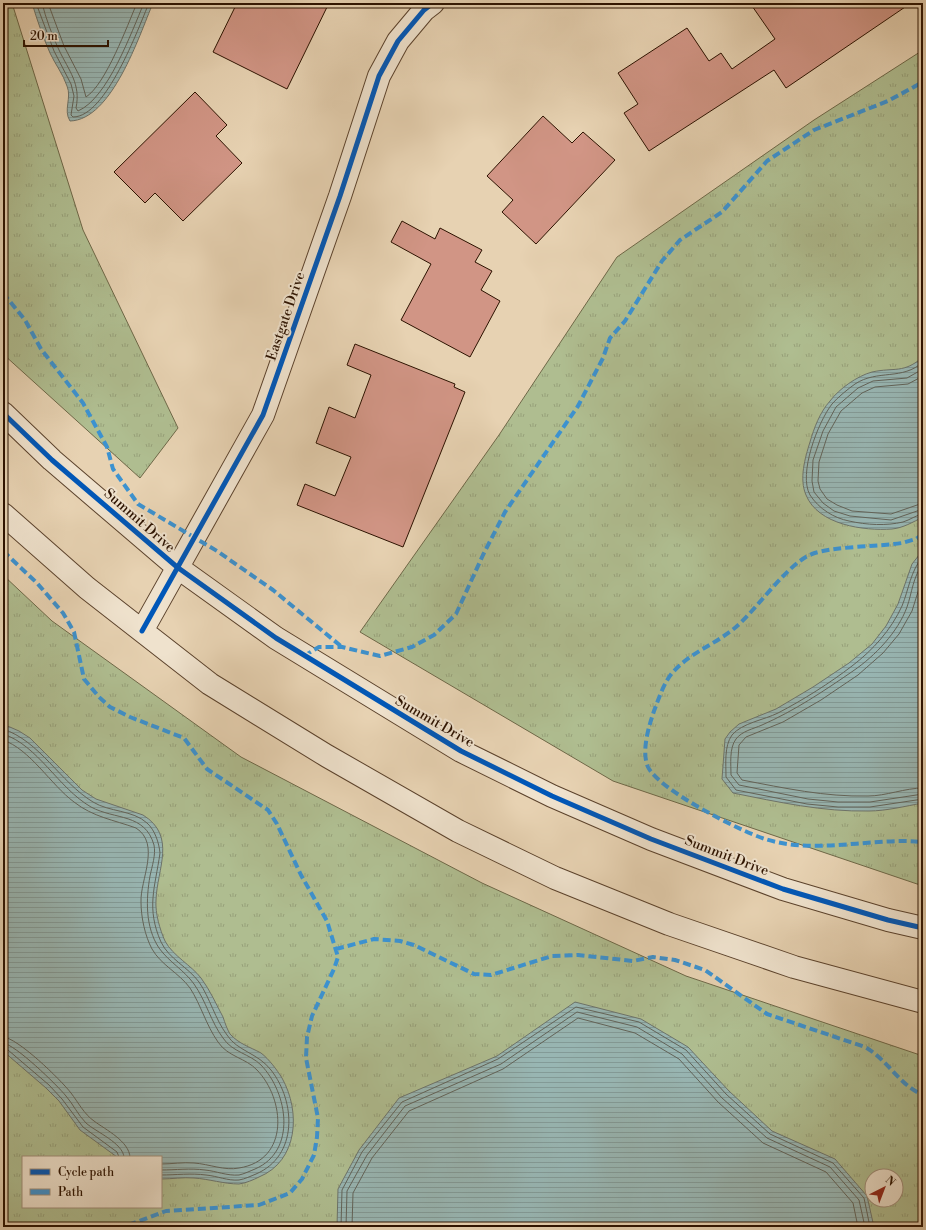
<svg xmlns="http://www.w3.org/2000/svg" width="926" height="1230" font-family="'Libre Bodoni',serif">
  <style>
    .grass { fill: url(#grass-tufts); stroke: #6e6848; fill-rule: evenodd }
    .water { fill: url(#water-rules); stroke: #6d746b }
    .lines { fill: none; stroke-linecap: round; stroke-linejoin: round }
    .shore { stroke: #62645a; stroke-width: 1 }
    .building { fill: #d19585; stroke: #2c1200 }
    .minor-casing { stroke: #5b422c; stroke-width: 24 }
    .minor { stroke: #efe2cd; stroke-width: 22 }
    .quiet { stroke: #3c92d0; stroke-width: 4; stroke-dasharray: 8 4; stroke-linecap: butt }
    .cycleway-casing { stroke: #efe2cd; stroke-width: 8 }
    .cycleway { stroke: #0057b8; stroke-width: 5 }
    .labels { text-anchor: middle; stroke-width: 4; stroke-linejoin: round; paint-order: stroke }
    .street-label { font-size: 14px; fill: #2c1200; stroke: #efe2cd }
  </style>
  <defs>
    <pattern id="grass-tufts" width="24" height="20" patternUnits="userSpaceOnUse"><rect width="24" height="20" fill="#afbd90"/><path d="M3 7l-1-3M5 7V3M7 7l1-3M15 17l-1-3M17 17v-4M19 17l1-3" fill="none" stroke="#97a17a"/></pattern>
    <pattern id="water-rules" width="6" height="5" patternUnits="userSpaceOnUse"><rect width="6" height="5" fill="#98b6b3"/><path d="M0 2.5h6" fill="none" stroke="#839b98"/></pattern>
  </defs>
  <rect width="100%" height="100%" fill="#e7d2b2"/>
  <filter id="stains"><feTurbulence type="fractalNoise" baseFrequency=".005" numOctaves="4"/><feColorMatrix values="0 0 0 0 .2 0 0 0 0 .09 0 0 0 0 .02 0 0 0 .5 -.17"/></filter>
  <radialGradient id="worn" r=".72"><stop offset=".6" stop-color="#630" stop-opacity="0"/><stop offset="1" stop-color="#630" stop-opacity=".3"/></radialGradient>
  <path class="grass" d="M3,3H12L83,230L178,428L140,478L3,354Z
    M923,50V886L613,781L360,632L499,435L617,257L814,120Z
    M3,575L52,621L241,757L482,883L686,976L923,1056V1227H3ZM23,1157H161V1207H23ZM872,1176H896V1200H872Z"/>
  <path class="water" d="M32,3H153C139,36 112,120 70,121C63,110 72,98 67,86C63,74 55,64 50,53C43,37 37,20 32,3Z
    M923,357V517C913,522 903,528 892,529C864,531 818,525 806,495C799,479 805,458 810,442C814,428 820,412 830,401C839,389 857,376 872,372C895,367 903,374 923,357Z
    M923,550V803C906,806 886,811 869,811C823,812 778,802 733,793L722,779L725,739L730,732L739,724L776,709L813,687L849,663L872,644L886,626L898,604L912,564Z
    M3,724L19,731L30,738L82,790L96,799L143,815C177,836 157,869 156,900C155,913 160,930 165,941C173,956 191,965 201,978C210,990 216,1004 223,1017C225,1023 227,1029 230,1034C239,1044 250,1047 261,1053C269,1059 277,1070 282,1078C301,1112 298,1161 259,1177C253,1180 246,1183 239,1184C224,1184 209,1179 194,1178C183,1177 172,1179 161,1179V1157H117L80,1130L59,1101L46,1088L3,1051Z
    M575,1002L641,1019L688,1047L729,1091L772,1131L835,1159L867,1196L874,1227H337L338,1189L359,1150L399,1098L497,1056Z"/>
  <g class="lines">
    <path class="shore" d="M36,3L54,51L71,84L74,96L71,115L73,117C106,117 138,29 149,3
      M42,3C46,19 52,35 59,50C69,71 81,84 76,108L78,111C108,98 131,33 144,3
      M48,3L64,46L81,79L86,97C106,84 127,26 137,3
      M923,362C902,381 878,369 855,384C848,389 838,397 832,404C818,422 798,474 810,495C819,509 834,518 849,521C867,525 886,526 903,522C910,520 916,515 923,514
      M923,369L907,378L873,381L858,388L836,407L823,431L813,460L812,481L814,492L823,503L834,511L850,516L891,520L923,509
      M923,376L908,384L875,387L862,393L841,411L828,434L819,462L818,481L820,489L827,499L837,505L852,511L891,514L923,503
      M923,556C910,572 909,589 902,606C891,630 873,650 852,666C830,683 803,700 778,713C764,720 742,723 732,735C724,746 726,764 726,777L736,790L807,804L838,807H870L923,799
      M923,564C913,576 912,593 907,607C898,632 875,656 853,671C824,691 794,711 762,725C753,729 742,731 736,739C729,748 731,765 731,775L739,785L808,799L838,802H870L923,794
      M923,576L912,611L899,634L883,653L858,675L821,700L783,722L746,737L739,745L737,773L742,780C784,788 825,797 868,796C886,796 905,788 923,788
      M3,729C40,741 60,782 93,802C109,812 133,810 147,823C155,830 159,843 160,853C155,888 146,908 161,942C169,959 188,967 199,982C210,998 215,1019 227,1035C237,1051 258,1053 271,1070C296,1102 298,1156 256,1174C251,1176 245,1179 239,1180C228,1181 217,1176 206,1175C191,1173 176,1175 161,1175
      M3,734C38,745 58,788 91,807C115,820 145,813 154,845C156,855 152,866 150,876C146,899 145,927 159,948C169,962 184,970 194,984C206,1001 211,1022 223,1038C232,1052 250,1054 261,1065C288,1093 297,1151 255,1169C250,1171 244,1174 239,1175C227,1176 216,1171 205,1170C190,1168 176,1170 161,1170
      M3,740C30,749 51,785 74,802C93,817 114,820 136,828C161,844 140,880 141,902C141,917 145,936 152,949C161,965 179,973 190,988C201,1005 206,1025 218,1042C228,1057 246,1058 257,1070C285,1099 290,1160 239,1168C225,1171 209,1164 194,1163C183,1162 172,1164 161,1164
      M3,1037C17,1037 61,1080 71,1093C78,1102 84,1114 94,1121C106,1130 129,1141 130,1157
      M3,1043C15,1044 57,1085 66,1096C73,1104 78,1115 86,1123C96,1132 123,1143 124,1157
      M3,1048L8,1050L49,1085L62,1099L83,1127L117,1152L119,1157
      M341,1227L342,1190L362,1152L402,1102L498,1059L576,1007L639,1022L686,1050L726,1094L770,1134L833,1163L864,1198L870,1227
      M346,1227L347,1191L367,1155L405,1106L501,1064L577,1012L637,1027L682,1054L722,1098L767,1138L830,1167L859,1200L865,1227
      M352,1227L353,1193L372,1158L409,1111L503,1069L578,1018L635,1033L679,1059L718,1102L763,1143L826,1172L853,1203L858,1227"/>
  </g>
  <path class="building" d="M237,3H329L287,89L213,52Z
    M750,3H911L786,88L774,70L649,151L624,113L638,104L618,73L687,28L709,61L721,53L732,69L775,39Z
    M195,92L227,125L216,136L242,163L183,221L155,193L145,203L114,172Z
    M543,116L572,143L583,132L615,160L536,244L502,212L513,200L487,176Z
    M402,221L435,239L440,228L482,250L475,262L492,271L481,290L500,301L470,357L401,320L431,264L391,242Z
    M355,344L455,384L454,387L465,392L403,547L297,505L305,484L335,496L351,457L316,443L329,407L355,418L371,375L347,365Z"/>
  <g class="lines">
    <g class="minor-casing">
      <path id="minor" d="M3,413L52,460L177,567L276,638L461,751L552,796L651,839L783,889L888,920L923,928
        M3,514L87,588L210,684L327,756L458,831L555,878L669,924L794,967L923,1002
        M142,631L263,415L340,196L379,76L398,41L424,10L433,3"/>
    </g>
    <use href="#minor" class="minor"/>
    <path class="quiet" d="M3,293L25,320L41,349L83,403L107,447L113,469L138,504L217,551L273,590L342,647
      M923,534L916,539L902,543C876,547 834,546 812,554C788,563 757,609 736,627C716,644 691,652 673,672C664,682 659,698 654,711C649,726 641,751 648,767C659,790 740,831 765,839C816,855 871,837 923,842
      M3,551L37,583L63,613L74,632L84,679L99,697L110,707L130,717L184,738L207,769L268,810L277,824L301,875L327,921L338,957L334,969L312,1016L307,1037L306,1058L318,1118L317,1137L314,1155L302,1179L290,1193L259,1205L166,1211L123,1227
      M304,656L319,647H342L380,656L412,647L434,635L456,614L483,555L505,512L578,406L603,358L610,338L625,321L662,261L680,240L722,212L767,161L814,130L888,101L923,82
      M336,949L374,939L400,941L414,945L474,974L491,975L552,956L578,955L633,961L653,957L675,960L705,970L767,1014L865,1047C888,1060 899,1085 923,1095"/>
    <g class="cycleway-casing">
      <path id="cycleway" d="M3,413L52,460L177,567L276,638L461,751L552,796L651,839L783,889L888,920L923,928
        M142,631L263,415L340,196L379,76L398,41L424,10L433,3"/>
    </g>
    <use href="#cycleway" class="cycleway"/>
  </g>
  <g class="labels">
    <g class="street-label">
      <text transform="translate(285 316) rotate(-71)" y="5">Eastgate Drive</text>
      <text transform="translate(140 520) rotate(41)" y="5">Summit Drive</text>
      <text transform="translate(435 721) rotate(30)" y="5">Summit Drive</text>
      <text transform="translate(727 855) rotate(21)" y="5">Summit Drive</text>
    </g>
  </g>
  <rect width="926" height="1230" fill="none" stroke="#e7d2b2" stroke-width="16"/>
  <rect x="4" y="4" width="918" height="1222" fill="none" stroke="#2c1200" stroke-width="2"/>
  <rect x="8" y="8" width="910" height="1214" fill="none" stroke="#2c1200"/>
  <rect x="22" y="1156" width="140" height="52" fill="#efe2cd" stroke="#a18f7b"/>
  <rect x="30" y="1169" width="20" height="6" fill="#0057b8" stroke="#a18f7b"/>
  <text x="58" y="1176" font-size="12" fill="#2c1200">Cycle path</text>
  <rect x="30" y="1189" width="20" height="6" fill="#3c92d0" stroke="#a18f7b"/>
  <text x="58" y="1196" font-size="12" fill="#2c1200">Path</text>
  <g transform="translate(884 1188) rotate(42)"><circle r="19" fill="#efe2cd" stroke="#a18f7b"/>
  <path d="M0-3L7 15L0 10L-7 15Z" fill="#8f2418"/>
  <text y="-6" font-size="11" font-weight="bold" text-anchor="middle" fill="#2c1200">N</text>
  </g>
  <path d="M24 40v6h84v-6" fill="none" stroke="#2c1200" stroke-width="2"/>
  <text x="30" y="40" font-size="12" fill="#2c1200" stroke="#efe2cd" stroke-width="3" paint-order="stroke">20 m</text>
  <rect width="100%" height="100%" filter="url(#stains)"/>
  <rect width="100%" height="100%" fill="url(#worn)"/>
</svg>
